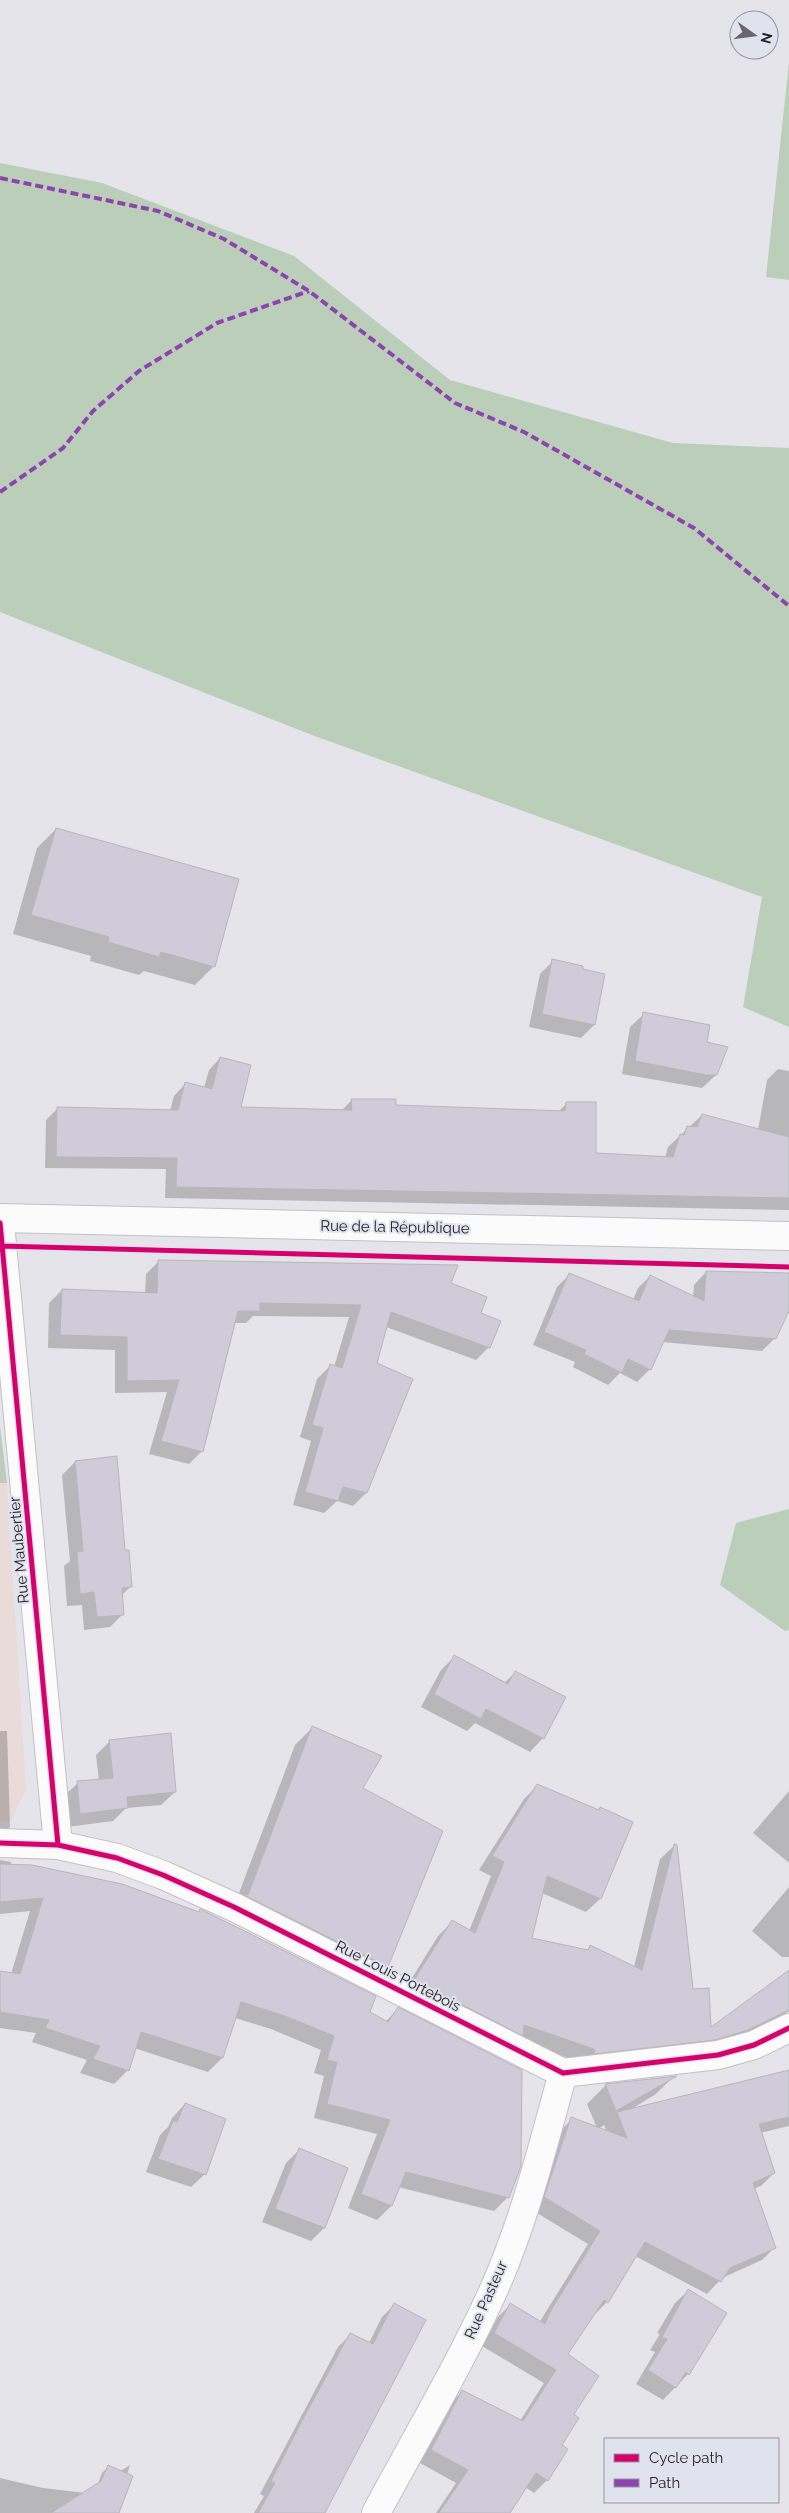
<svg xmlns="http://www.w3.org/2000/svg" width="789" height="2513" font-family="Raleway,sans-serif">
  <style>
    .education { fill: #e8dbd8 }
    .green { fill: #baceba }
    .shadow { fill: #0003; fill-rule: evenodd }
    .building { fill: #d0cbd8; stroke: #b7b6bb }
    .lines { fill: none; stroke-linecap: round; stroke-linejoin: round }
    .minor-casing { stroke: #c1c1c6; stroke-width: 30 }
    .secondary-casing { stroke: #c1c1c6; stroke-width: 30 }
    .minor { stroke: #fbfbfc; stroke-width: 28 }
    .secondary { stroke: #fbfbfc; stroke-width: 28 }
    .quiet { stroke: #8e44ad; stroke-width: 4; stroke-dasharray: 8 4; stroke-linecap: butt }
    .cycleway-casing { stroke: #e0e2ee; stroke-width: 8 }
    .cycleway { stroke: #d6006c; stroke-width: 5 }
    .labels { text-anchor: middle; stroke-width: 4; stroke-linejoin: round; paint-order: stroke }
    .street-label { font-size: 15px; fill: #242429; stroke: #e0e2ee }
  </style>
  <rect width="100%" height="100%" fill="#e4e4ea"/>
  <path class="education" d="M0,1483H7L26,1789L11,1821L0,1822Z"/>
  <path class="green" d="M789,62V280L766,277Z
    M0,163L102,183L294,256L450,380L673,443L789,448V1027L743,1007L762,897L312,735L0,612Z
    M0,1426L7,1483H0Z
    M789,1509V1630L785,1631L720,1585L736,1523Z"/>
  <path class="shadow" d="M56,829L214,966L195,985L144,971L139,975L90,961L91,956L13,934L37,848Z
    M553,961L594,1025L581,1038L529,1027L540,974Z
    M644,1014L705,1043L716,1075L702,1088L622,1074L630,1027Z
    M220,1058L239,1108L341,1111L352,1100L394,1106L558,1112L566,1104L594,1155L665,1158L668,1147L702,1115L758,1130L767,1080L778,1069L789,1071V1210L165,1198L166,1169L45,1168L46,1120L58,1108L170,1111L174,1096L185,1084L204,1088L209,1070Z
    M159,1261L450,1283L479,1314L489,1347L476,1360L386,1327L375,1363L366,1493L353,1506L337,1501L324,1513L293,1505L311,1441L300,1437L317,1379L330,1366L334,1367L349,1317L253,1316L246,1323H234L202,1451L189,1464L149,1454L167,1392L115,1393V1350L48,1348L49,1303L62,1290L145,1294L146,1274Z
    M706,1272L789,1274V1310L775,1338L762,1351L662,1342L650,1369L637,1382L620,1373L608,1385L573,1367L575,1362L533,1345L557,1287L570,1274L633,1300L638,1288L650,1276L693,1297L694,1285Z
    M115,1458L124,1552L130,1587L121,1596L123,1614L110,1627L84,1630L82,1605L67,1606L64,1566L70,1561L62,1475L75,1462Z
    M454,1657L504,1683L515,1673L543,1738L530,1752L475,1723L467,1731L421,1707L441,1670Z
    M312,1728L361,1788L441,1831L387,1966L370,1983L236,1901L295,1745Z
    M0,1731H7L10,1827L0,1837Z
    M110,1741L175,1792L161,1805L126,1808L113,1821L67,1827L64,1796L78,1783L99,1781L96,1755Z
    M538,1785L598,1811L632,1822L600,1899L586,1912L542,1893L531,1939L587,1950L591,1946L634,1967L660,1859L674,1846L692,1990L710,2030L789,1972V2011L763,2029L734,2044L577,2061L517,2040L402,1994L438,1936L452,1922L469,1931L491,1876L479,1870L524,1799Z
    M789,1791V1863L753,1833Z
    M0,1860L11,1862V1866L198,1913L200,1910L385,2022L398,2009L508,2197L494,2211L398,2187L391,2206L377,2220L348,2208L377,2134L314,2118L324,2076L314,2073L321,2050L271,2029L235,2018L222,2058L208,2072L134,2048L128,2070L114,2084L80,2073L87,2060L32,2042L36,2033L0,2028V1972L11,1974L30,1911L0,1914Z
    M789,1887V1957H782L752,1931Z
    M789,2072V2126L760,2133L774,2173L761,2186L753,2189L775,2247L762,2260L722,2278L707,2294L635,2256L607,2302L595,2314L593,2313L566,2354L573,2414L547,2480L534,2493L525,2487L509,2513H436L456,2483L420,2463L449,2404L462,2392L520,2421L544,2383L482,2346L498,2317L510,2305L539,2323L588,2244L532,2210L559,2132L572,2119L597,2128L587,2104L606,2085L673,2077L656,2094L630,2110ZM604,2125L607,2132L598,2129Z
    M185,2104L205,2174L191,2187L146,2172L160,2135L168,2127L172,2118Z
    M299,2150L324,2228L311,2241L262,2222L286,2163Z
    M688,2291V2374L663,2400L636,2384L655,2352L650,2350L660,2334L657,2333L675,2303Z
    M395,2304L323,2513H254L264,2496L260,2494L338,2347L351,2334L369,2343L382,2317Z
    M130,2465L115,2513H0V2478L43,2488L86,2493L97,2486L102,2473L108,2467L119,2472Z"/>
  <path class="building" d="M56,828L239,879L215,967L161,952L159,957L108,942L109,937L31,915Z
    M552,959L583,966V969L605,974L595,1025L542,1014Z
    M643,1012L710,1025L707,1042L728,1047L717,1075H706L635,1061Z
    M220,1057L251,1065L241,1107L352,1110L351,1099H396V1105L565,1111L566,1102H596V1153L673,1157L680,1134L684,1135L687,1126L697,1127L702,1114L789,1137V1198L176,1187L177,1158L56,1157L57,1107L178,1110L185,1082L212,1089Z
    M158,1260L458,1265L451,1283L487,1297L481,1313L501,1321L490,1348L391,1312L377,1363L413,1379L367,1493L343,1487L338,1501L305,1492L323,1428L312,1425L330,1364L342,1368L361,1305L260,1303V1311H238L203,1452L161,1441L179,1380L127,1381V1337L60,1335L62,1289L157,1293Z
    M706,1271L789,1273V1311L776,1339L669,1330L651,1370L628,1359L622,1373L584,1354L586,1350L544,1332L569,1273L639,1301L650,1275L704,1301Z
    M117,1456L125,1550H129L132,1587L122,1588L124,1615L97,1617L94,1592L80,1594L77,1552L83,1551L75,1461Z
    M454,1655L508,1684L515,1671L566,1697L544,1739L486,1709L481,1719L434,1694Z
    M312,1726L382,1756L363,1788L443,1831L388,1967L242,1894L248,1895Z
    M171,1733L176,1792L127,1797L128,1808L80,1814L77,1781L113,1778L109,1740Z
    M537,1784L599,1810L600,1807L633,1822L601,1899L547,1876L532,1938L588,1950L590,1945L642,1970L674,1844L677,1845L693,1989L709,1988L711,2027L789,1970V2010L748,2030L715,2040L594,2054L595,2050L591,2048L524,2025L523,2036L414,1980L452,1920L475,1933L504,1862L492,1856Z
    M0,1864L32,1865L122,1884L199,1912L200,1909L376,1996L370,2012L388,2022L398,2007L522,2070L521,2166L509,2198L406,2172L392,2206L361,2194L390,2120L327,2104L337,2062L327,2060L334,2036L285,2016L241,2002L223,2058L141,2032L129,2071L93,2059L100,2046L45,2028L49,2020L0,2012V1971L20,1974L43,1898L0,1902Z
    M789,2070V2117L759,2124L775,2173L753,2183L776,2248L730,2268L721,2282L645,2242L608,2303L604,2300L568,2354L599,2376L574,2414L579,2418L562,2445L568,2449L548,2481L536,2473L510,2513H439L468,2470L431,2450L462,2390L523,2421L556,2370L494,2333L510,2303L545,2324L550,2312L600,2231L544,2197L571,2117L627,2138L617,2112Z
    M677,2076L616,2111L605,2084Z
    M185,2103L226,2119L206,2175L158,2159L173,2121L177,2122Z
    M299,2148L348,2168L325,2228L275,2209Z
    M688,2289L727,2313L689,2375L686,2372L676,2388L648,2370L667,2339L662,2337Z
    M394,2303L426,2320L325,2513H258L275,2483L271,2481L303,2419L350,2333L373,2344Z
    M108,2465L133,2476L119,2513H51L101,2481Z"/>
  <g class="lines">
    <g class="minor-casing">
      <path id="minor" d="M0,1223L58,1845
        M0,1843L58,1845L117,1858L163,1875L234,1907L563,2073L718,2055L754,2045L789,2028
        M376,2513C416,2438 460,2365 495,2287C525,2219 543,2145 563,2073"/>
    </g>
    <g class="secondary-casing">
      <path id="secondary" d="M0,1218L789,1236"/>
    </g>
    <use href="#minor" class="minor"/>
    <use href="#secondary" class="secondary"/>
    <path class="quiet" d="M0,178L158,211L224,239L309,291L455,403L524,432L694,528L789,606
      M0,492L63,448L93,411L139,371L217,323L309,291"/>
    <g class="cycleway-casing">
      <path id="cycleway" d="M0,1223L58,1845
        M0,1246L789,1267
        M0,1843L58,1845L117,1858L163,1875L234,1907L563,2073L718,2055L754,2045L789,2028"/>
    </g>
    <use href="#cycleway" class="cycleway"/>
  </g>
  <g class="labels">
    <g class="street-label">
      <text transform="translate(395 1227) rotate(1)" y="5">Rue de la République</text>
      <text transform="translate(19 1550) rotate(-95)" y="5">Rue Maubertier</text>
      <text transform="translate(398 1976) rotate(27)" y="5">Rue Louis Portebois</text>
      <text transform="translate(486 2300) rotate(-66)" y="5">Rue Pasteur</text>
    </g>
  </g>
  <rect x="604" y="2438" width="175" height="65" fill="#e0e2ee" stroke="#95969f"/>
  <rect x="614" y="2454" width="25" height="8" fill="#d6006c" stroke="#95969f"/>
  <text x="649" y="2463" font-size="15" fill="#242429">Cycle path</text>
  <rect x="614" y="2479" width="25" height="8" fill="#8e44ad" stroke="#95969f"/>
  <text x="649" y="2488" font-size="15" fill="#242429">Path</text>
  <g transform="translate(754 35) rotate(104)"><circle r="24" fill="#e0e2ee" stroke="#95969f"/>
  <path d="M0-4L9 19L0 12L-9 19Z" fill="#67676d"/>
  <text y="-8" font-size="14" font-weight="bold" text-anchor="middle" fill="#242429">N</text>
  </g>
</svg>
